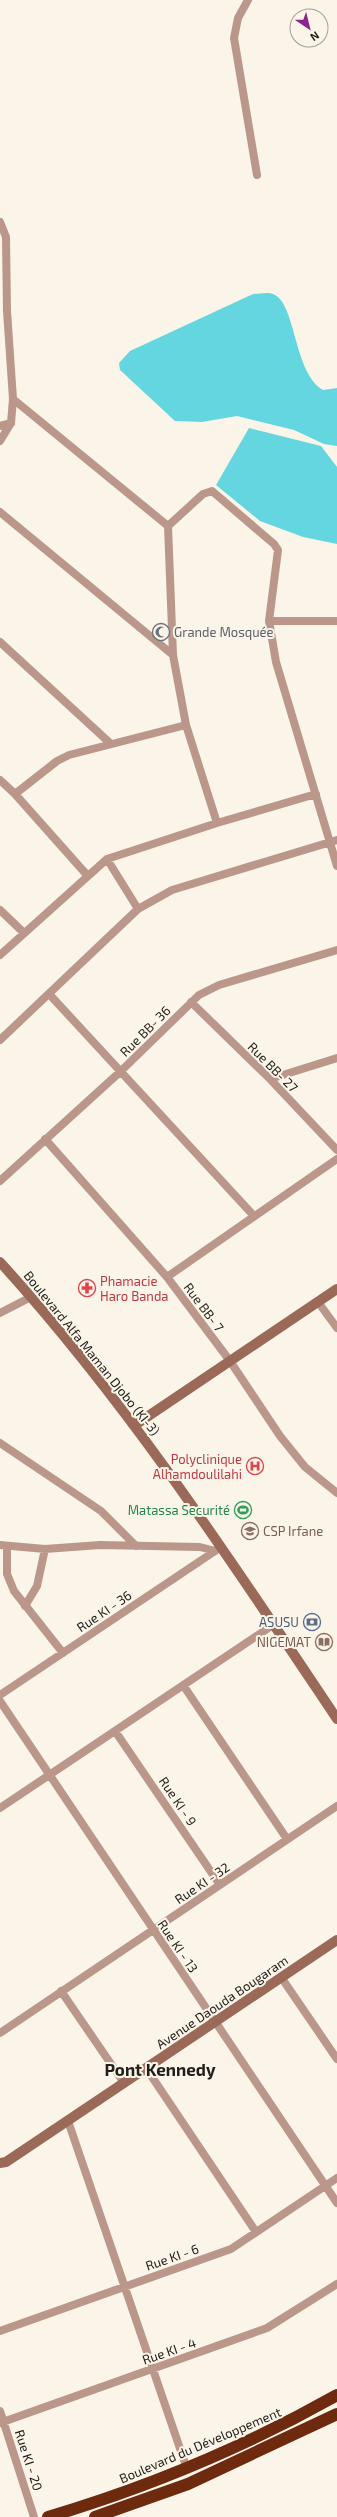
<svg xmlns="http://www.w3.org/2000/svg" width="337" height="2517" font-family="'Exo 2',sans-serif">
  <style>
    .water { fill: #64d6e0 }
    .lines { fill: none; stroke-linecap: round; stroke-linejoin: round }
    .street { stroke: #ba978a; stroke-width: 8 }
    .secondary { stroke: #9b6957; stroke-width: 10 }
    .highway { stroke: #6e2a0f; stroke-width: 12 }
    .labels { text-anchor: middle; stroke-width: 4; stroke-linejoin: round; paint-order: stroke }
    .worship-label { font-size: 13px; fill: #5b616d; stroke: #fbf4e8; text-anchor: start }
    .street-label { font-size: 13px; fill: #211f1b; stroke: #fbf4e8 }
    .health-label { font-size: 13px; fill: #be3a42; stroke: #fbf4e8; text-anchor: start }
    .leisure-label { font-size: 13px; fill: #27864d; stroke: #fbf4e8; text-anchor: end }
    .education-label { font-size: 13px; fill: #785e54; stroke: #fbf4e8; text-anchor: start }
    .service-label { font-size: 13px; fill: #4e5e75; stroke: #fbf4e8; text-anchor: end }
    .district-label { font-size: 17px; font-weight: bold; fill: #211f1b; stroke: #fbf4e8 }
  </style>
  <rect width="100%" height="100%" fill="#fbf4e8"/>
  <path class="water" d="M253,294C260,294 269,291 275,295C296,306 294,373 323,390L337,388V446L324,444L294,430L237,416L202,422L175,421L120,370L119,363L130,351Z
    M249,428L321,446L337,467V544L303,537L260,521L216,485Z"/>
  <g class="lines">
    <path class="street" d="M248,0L238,18L234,38L257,175
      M0,222L6,237L7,311L13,399L11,423L0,441
      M13,399L168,526L173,655L186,725L217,823
      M0,426L11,423
      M0,512L173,655
      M168,526L203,494L212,491L274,544L278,550L269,621L276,662L337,866
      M269,621H337
      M0,642L111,744
      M0,780L15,794L87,875
      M15,794L57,761L69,755L186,725
      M107,859L138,909
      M0,910L24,933
      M0,955L107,859L217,823L316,794
      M50,995L254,1216
      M191,1002L270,1079L337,1150
      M0,1040L138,909L172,890L337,840
      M270,1079L337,1058
      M45,1139L167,1277L230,1361L280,1436L305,1467L337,1493
      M0,1181L121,1071L199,995L219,985L337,950
      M167,1277L337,1159
      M318,1302L337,1328
      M0,1313L31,1297
      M0,1443L101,1511L136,1546
      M0,1545L45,1549L100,1545L200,1547L215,1551
      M7,1546V1574L14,1591L63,1653
      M25,1606L37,1586L45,1549
      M183,1685L287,1839
      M0,1695L221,1547
      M0,1701L337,2203
      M115,1731L220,1885
      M0,1808L273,1625
      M281,1977L337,2059
      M61,1991L124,2083
      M0,2033L337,1806
      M146,2068L256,2232
      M68,2121L187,2469
      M0,2331L231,2249L337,2178
      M0,2411L34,2517
      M0,2423L267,2328L337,2284"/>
    <path class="secondary" d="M0,1262C128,1403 232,1562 337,1719
      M135,1425L337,1289
      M0,2163L6,2162L337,1940"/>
    <path class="highway" d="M48,2517C149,2487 245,2447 337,2395
      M95,2517L188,2484L337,2414"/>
  </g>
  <defs>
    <g id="mosque-ring" transform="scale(0.9)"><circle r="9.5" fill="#fbf4e8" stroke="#6b7280" stroke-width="1.5"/><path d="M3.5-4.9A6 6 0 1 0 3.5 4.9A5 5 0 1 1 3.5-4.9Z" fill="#6b7280"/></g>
    <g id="pharmacy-ring" transform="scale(0.9)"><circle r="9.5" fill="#fbf4e8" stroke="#e0444e" stroke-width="1.5"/><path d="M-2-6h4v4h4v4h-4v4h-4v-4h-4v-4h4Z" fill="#e0444e"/></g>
    <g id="hospital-ring" transform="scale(0.9)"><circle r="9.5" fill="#fbf4e8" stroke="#e0444e" stroke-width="1.5"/><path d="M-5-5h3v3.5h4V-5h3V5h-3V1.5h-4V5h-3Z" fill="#e0444e"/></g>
    <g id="stadium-ring" transform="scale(0.9)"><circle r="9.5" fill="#fbf4e8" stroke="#2e9e5b" stroke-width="1.5"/><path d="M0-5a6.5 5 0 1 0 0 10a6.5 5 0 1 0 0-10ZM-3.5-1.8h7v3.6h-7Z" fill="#2e9e5b"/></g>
    <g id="school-ring" transform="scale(0.9)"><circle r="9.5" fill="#fbf4e8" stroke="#8d6e63" stroke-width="1.5"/><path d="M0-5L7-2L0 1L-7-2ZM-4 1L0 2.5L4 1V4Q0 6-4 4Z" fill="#8d6e63"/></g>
    <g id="bank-ring" transform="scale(0.9)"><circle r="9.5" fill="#fbf4e8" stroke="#5c6f8a" stroke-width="1.5"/><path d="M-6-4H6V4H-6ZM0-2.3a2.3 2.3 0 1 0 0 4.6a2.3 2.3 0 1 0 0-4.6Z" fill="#5c6f8a"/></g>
    <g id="library-ring" transform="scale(0.9)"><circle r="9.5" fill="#fbf4e8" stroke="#8d6e63" stroke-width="1.5"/><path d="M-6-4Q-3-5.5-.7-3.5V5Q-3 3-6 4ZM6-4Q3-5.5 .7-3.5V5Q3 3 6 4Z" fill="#8d6e63"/></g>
  </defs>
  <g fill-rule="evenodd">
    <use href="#mosque-ring" x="161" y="632"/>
    <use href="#pharmacy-ring" x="87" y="1288"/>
    <use href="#hospital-ring" x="255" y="1466"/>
    <use href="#stadium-ring" x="243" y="1510"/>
    <use href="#school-ring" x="250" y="1531"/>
    <use href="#bank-ring" x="312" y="1622"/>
    <use href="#library-ring" x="324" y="1642"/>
  </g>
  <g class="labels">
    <g class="worship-label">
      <text x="174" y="637">Grande Mosquée</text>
    </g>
    <g class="street-label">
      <text transform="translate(145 1031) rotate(-45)" y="5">Rue BB- 36</text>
      <text transform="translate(273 1067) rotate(45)" y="5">Rue BB- 27</text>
      <text transform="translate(204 1307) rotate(53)" y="5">Rue BB- 7</text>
      <text transform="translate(92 1353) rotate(51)" y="5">Boulevard Alfa Maman Djobo (KI-3)</text>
      <text transform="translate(104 1611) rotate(-34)" y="5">Rue KI - 36</text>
      <text transform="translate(178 1801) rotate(56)" y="5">Rue KI - 9</text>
      <text transform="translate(202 1883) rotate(-34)" y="5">Rue KI - 32</text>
      <text transform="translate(178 1946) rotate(56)" y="5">Rue KI - 13</text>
      <text transform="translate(222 2002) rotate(-34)" y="5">Avenue Daouda Bougaram</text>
      <text transform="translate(172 2257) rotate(-19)" y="5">Rue KI - 6</text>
      <text transform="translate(169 2351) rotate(-19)" y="5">Rue KI - 4</text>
      <text transform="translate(200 2445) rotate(-23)" y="5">Boulevard du Développement</text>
      <text transform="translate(29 2460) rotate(72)" y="5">Rue KI - 20</text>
    </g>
    <g class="health-label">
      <text x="100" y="1286">Phamacie<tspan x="100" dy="15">Haro Banda</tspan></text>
      <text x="242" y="1464" text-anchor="end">Polyclinique<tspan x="242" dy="15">Alhamdoulilahi</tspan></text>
    </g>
    <g class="leisure-label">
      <text x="230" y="1515">Matassa Securité</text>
    </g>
    <g class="education-label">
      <text x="263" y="1536">CSP Irfane</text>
      <text x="311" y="1647" text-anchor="end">NIGEMAT</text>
    </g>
    <g class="service-label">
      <text x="299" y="1627">ASUSU</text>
    </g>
    <g class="district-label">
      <text x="160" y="2076">Pont Kennedy</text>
    </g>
  </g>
  <g transform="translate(309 28) rotate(145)"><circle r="19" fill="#fbf4e8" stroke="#a49f96"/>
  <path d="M0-3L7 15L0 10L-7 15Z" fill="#8b258b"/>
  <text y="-6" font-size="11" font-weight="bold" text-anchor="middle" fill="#211f1b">N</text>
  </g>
</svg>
